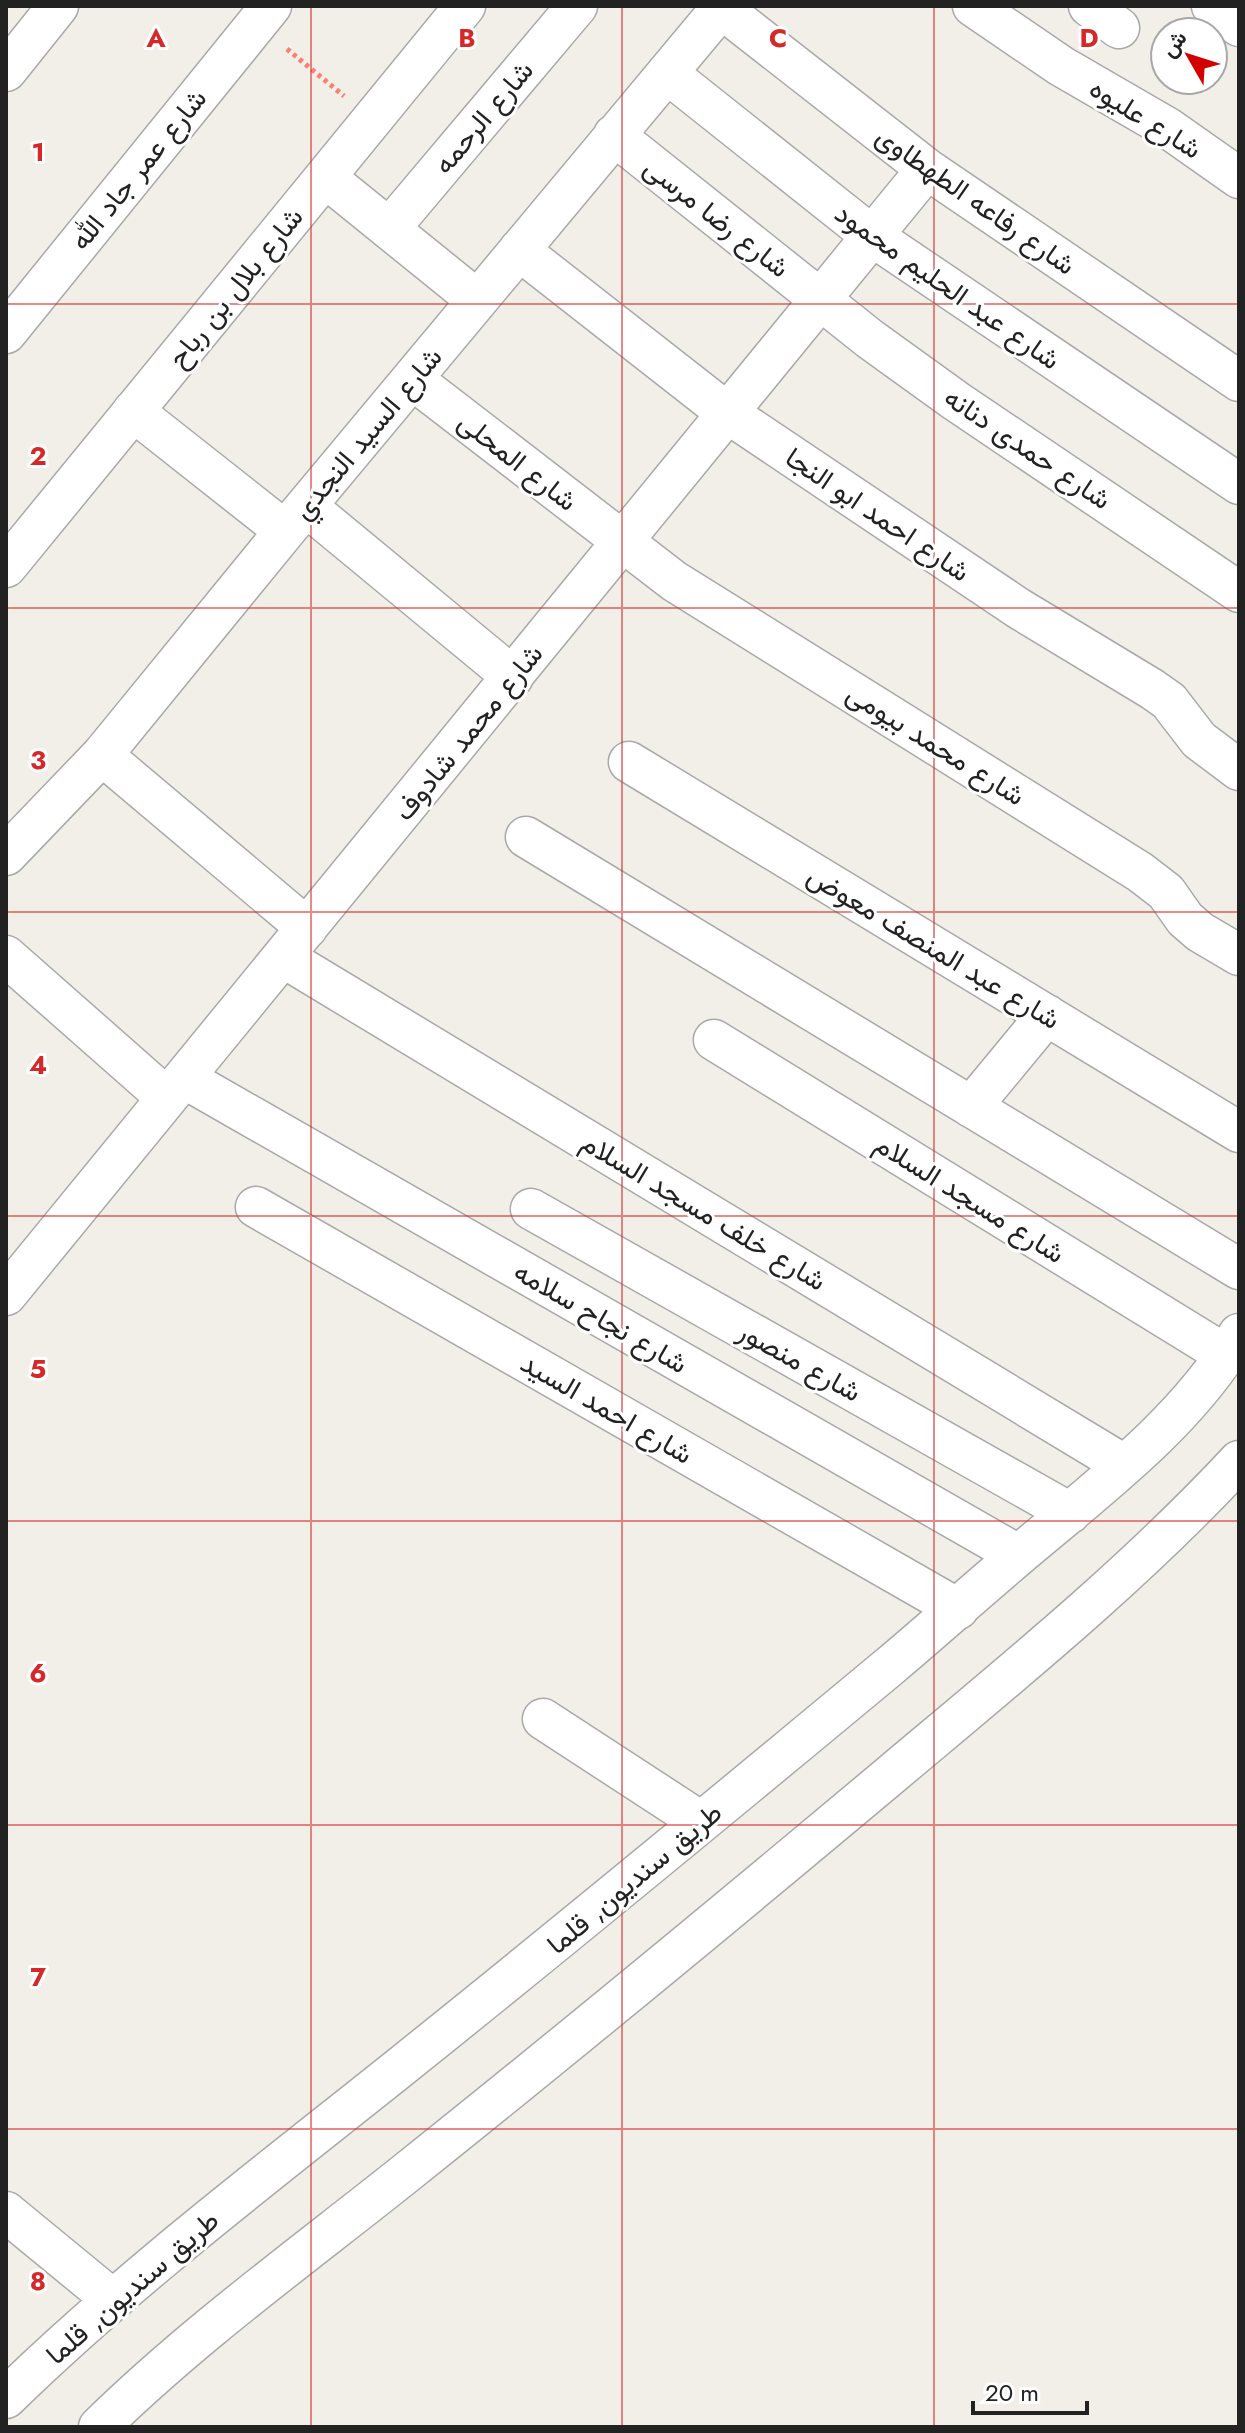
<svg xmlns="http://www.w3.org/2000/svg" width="1245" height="2433" font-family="Jost,Vazirmatn,sans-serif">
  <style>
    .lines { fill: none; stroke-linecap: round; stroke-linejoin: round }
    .street-casing { stroke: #a9a9a9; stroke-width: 43 }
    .path { stroke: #fa8072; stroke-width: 5; stroke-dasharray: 4 4; stroke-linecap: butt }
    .street { stroke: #fff; stroke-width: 40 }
    .grid { fill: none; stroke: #d62828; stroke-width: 2; stroke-opacity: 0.55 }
    .labels { text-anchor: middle; stroke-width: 6; stroke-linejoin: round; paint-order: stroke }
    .street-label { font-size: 28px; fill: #222; stroke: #fff }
    .grid-label { font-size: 26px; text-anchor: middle; font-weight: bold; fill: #d62828; stroke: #fff; stroke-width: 6; stroke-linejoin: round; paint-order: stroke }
  </style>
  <rect width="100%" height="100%" fill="#f2efe9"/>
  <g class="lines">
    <g class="street-casing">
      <path id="street" d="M973,6L1061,66L1168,128L1239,178
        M1089,6L1119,28
        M1212,6L1239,26
        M721,8L927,169L1239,381
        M6,71L58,6
        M667,73L872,236L1239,484
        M614,135L870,339L956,401L1239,592
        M325,177L477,300
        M389,229L577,6
        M519,250L726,412L1018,608L1152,689L1169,701L1199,740L1239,770
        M6,333L271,6
        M412,379L674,581L1140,872L1166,892L1185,919L1200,932L1239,955
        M133,411L285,531
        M306,506L513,677
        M6,567L465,6
        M102,755L307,928
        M629,762L1239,1132
        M526,837L1239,1269
        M6,855L102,755L285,531L723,6
        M6,956L167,1098
        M283,957L1124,1465
        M714,1040L1226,1355
        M184,1078L1018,1555
        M971,1107L1047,1015
        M256,1207L958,1609
        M531,1209L1070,1513
        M6,1295L927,169
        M543,1719L701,1822
        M6,2212L113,2300
        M6,2398C131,2276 272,2170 408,2061C570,1931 730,1799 890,1666C934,1629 976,1591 1020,1554C1098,1488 1186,1423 1239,1334
        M99,2427C194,2334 302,2256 406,2173C570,2042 732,1908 893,1773C1012,1673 1133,1575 1239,1461"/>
    </g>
    <path class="path" d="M287,49L344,96"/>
    <use href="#street" class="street"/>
  </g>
  <path class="grid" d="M311,6V2427M622,6V2427M934,6V2427M6,304H1239M6,608H1239M6,912H1239M6,1216H1239M6,1521H1239M6,1825H1239M6,2129H1239"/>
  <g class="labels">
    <g class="street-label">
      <text transform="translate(483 117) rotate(-50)" y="10">شارع الرحمه</text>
      <text transform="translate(1146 118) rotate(32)" y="10">شارع عليوه</text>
      <text transform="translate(138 169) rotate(-51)" y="10">شارع عمر جاد الله</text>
      <text transform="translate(976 200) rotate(35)" y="10">شارع رفاعه الطهطاوى</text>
      <text transform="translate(717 217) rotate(38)" y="10">شارع رضا مرسى</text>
      <text transform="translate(948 286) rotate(35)" y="10">شارع عبد الحليم محمود</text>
      <text transform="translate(235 287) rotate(-51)" y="10">شارع بلال بن رباح</text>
      <text transform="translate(367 433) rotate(-50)" y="10">شارع السيد النجدي</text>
      <text transform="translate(1028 448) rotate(34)" y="10">شارع حمدى دنانه</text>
      <text transform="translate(518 461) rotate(38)" y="10">شارع المحلى</text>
      <text transform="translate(878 514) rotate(34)" y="10">شارع احمد ابو النجا</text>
      <text transform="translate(468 732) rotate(-51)" y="10">شارع محمد شادوف</text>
      <text transform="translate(936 744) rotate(32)" y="10">شارع محمد بيومى</text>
      <text transform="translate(934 947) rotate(31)" y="10">شارع عبد المنصف معوض</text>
      <text transform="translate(970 1198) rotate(32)" y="10">شارع مسجد السلام</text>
      <text transform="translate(704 1211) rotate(31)" y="10">شارع خلف مسجد السلام</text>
      <text transform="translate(601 1317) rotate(30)" y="10">شارع نجاح سلامه</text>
      <text transform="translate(800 1361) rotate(29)" y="10">شارع منصور</text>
      <text transform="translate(607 1408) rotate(30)" y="10">شارع احمد السيد</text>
      <text transform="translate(634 1878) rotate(-40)" y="10">طريق سنديون, قلما</text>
      <text transform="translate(132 2287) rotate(-41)" y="10">طريق سنديون, قلما</text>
    </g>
  </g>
  <g class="grid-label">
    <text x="156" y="47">A</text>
    <text x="467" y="47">B</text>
    <text x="778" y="47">C</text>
    <text x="1089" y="47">D</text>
    <text x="38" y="161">1</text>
    <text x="38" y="465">2</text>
    <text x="38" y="769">3</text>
    <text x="38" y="1074">4</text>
    <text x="38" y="1378">5</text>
    <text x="38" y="1682">6</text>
    <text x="38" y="1986">7</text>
    <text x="38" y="2290">8</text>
  </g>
  <rect width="1245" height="2433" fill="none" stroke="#222222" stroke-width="16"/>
  <g transform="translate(1189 56) rotate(309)"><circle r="38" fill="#ffffff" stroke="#a7a7a7" stroke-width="2"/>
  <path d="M0-6L14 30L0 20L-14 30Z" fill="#d40000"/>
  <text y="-12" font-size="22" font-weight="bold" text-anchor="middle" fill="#222222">ش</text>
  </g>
  <path d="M973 2401v12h114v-12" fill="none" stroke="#222222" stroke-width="4"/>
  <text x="985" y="2401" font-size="24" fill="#222222" stroke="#ffffff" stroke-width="6" paint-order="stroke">20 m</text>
</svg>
